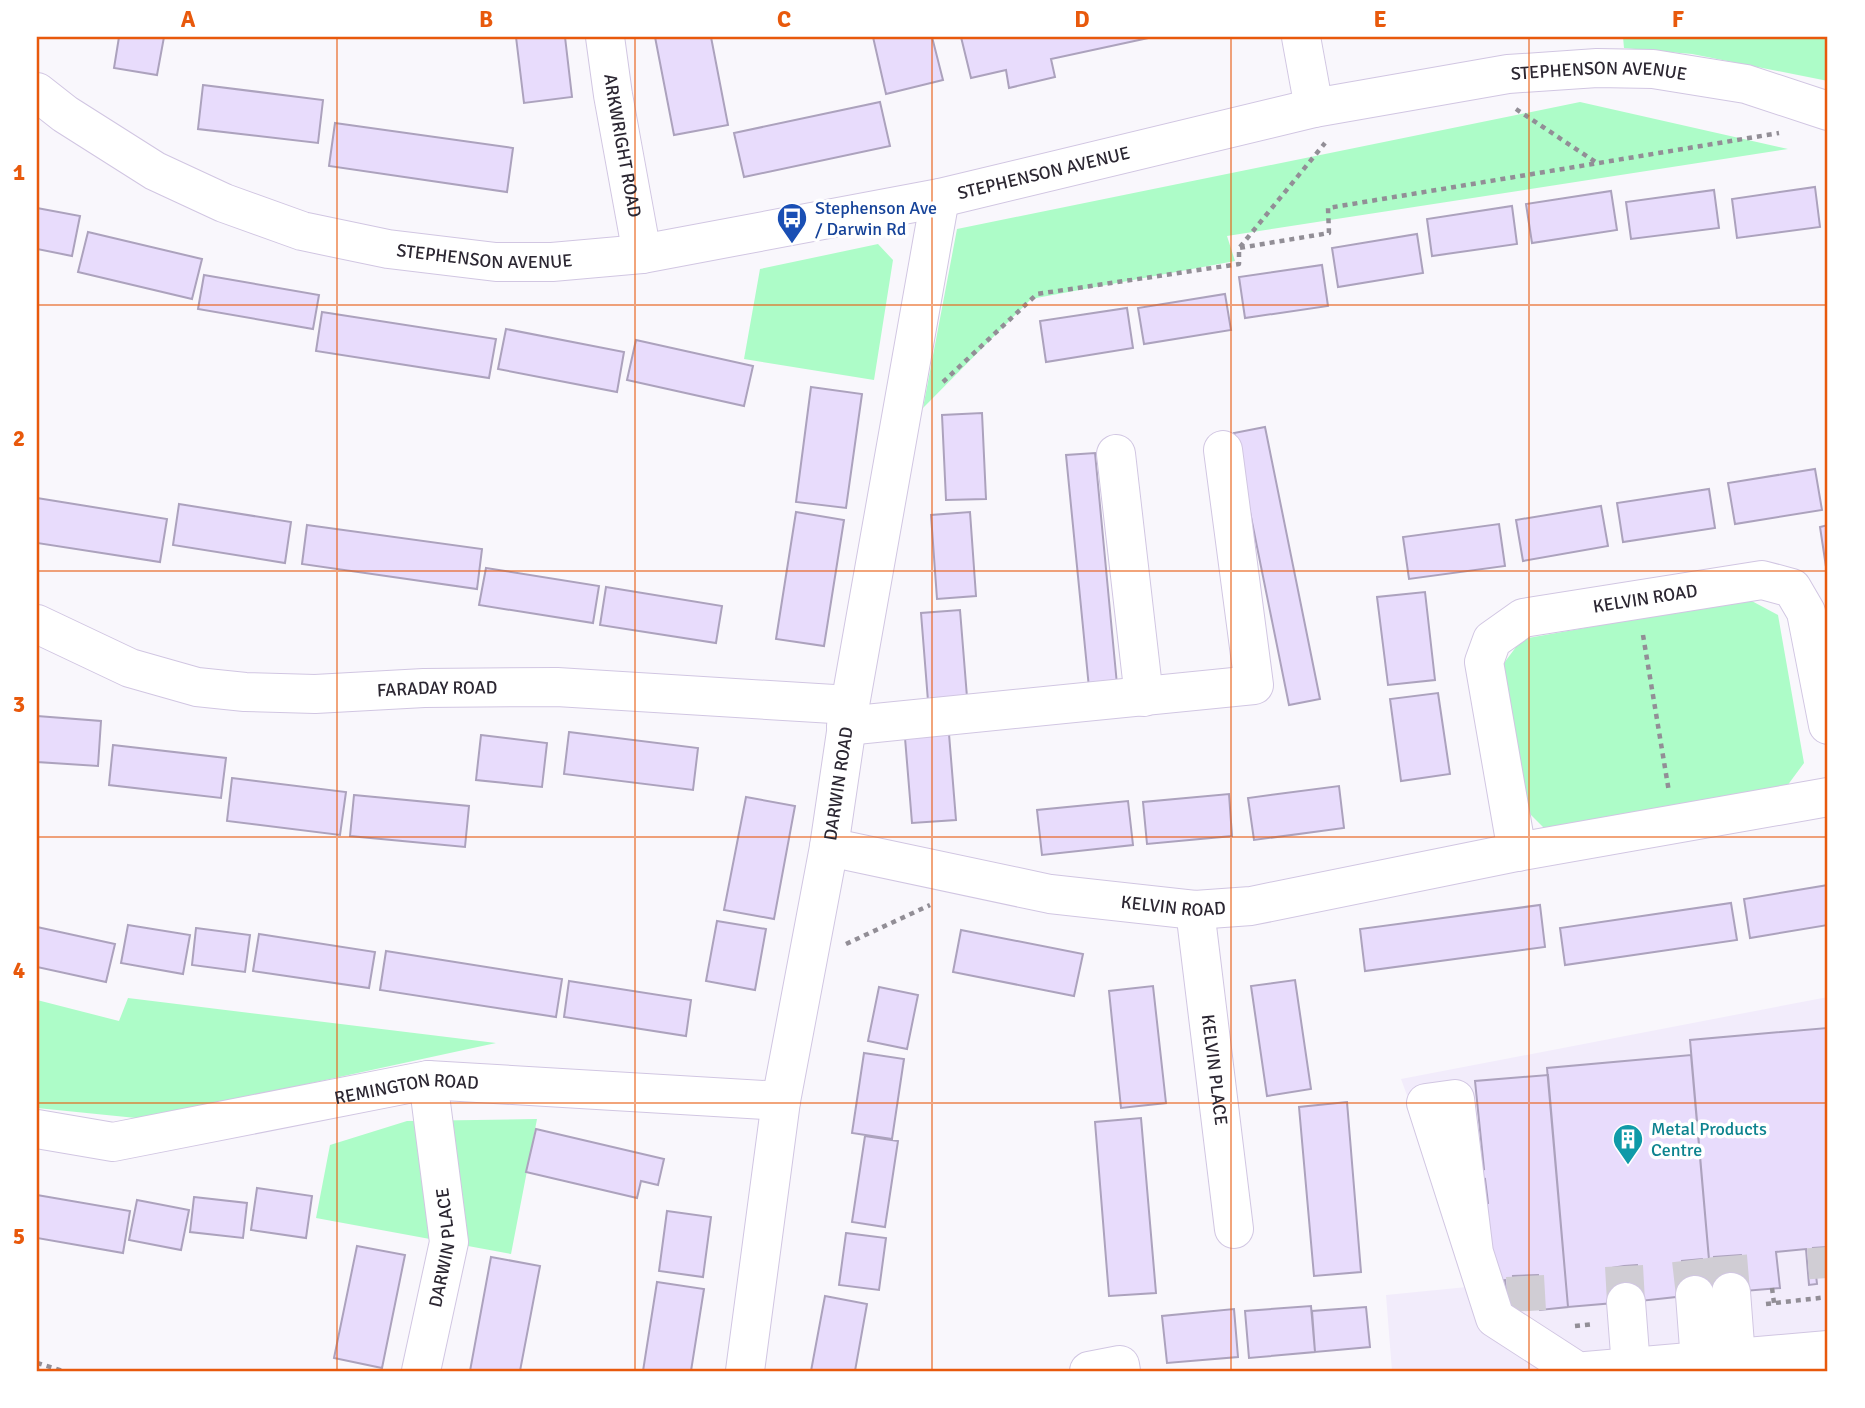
<svg xmlns="http://www.w3.org/2000/svg" width="1865" height="1408" font-family="Signika,sans-serif">
  <style>
    .built { fill: #f2ecfb }
    .green { fill: #adfcc8 }
    .building { fill: #e8dcfc; stroke: #aca2bd; stroke-width: 2 }
    .lines { fill: none; stroke-linecap: round; stroke-linejoin: round }
    .minor-tunnel { stroke: #d0cdd4; stroke-width: 38; stroke-dasharray: 38 19; stroke-linecap: butt }
    .minor-casing { stroke: #d1c6e2; stroke-width: 40 }
    .path { stroke: #928e96; stroke-width: 4.5; stroke-dasharray: 5 5; stroke-linecap: butt }
    .minor { stroke: #fff; stroke-width: 38 }
    .grid { fill: none; stroke: #e8590c; stroke-width: 2; stroke-opacity: 0.55 }
    .labels { text-anchor: middle; stroke-width: 7; stroke-linejoin: round; paint-order: stroke }
    .street-label { font-size: 18px; fill: #2c2732; stroke: #fff }
    .transit-label { font-size: 18px; fill: #164399; stroke: #fff; text-anchor: start }
    .culture-label { font-size: 18px; fill: #0d838f; stroke: #fff; text-anchor: start }
    .neatline { fill: none; stroke: #e8590c; stroke-width: 2.5 }
    .grid-label { font-size: 23px; text-anchor: middle; font-weight: bold; fill: #e8590c }
  </style>
  <rect width="100%" height="100%" fill="#f9f7fc"/>
  <path class="built" d="M1828,997V1371H1392L1386,1295L1477,1286L1401,1079Z"/>
  <path class="green" d="M1623,37H1828V81L1692,54L1624,48Z
    M1580,102L1788,149L1227,236L1235,261L1031,299L923,408L957,229Z
    M878,244L893,260L874,380L744,359L760,269Z
    M1748,599L1778,615L1804,763L1787,786L1544,828L1527,811L1501,667L1522,639Z
    M128,998L496,1043L146,1119L37,1108V1000L119,1021Z
    M537,1119L511,1254L316,1218L330,1145L407,1121Z"/>
  <path class="building" d="M119,37H164L157,75L114,68Z
    M516,37H565L572,97L524,103Z
    M655,37H711L728,125L674,135Z
    M873,37H932L943,80L886,94Z
    M961,37H1153L1051,59L1055,77L1009,88L1006,70L971,78Z
    M203,85L323,100L318,143L198,129Z
    M880,102L890,146L744,177L734,133Z
    M335,123L513,148L507,192L329,166Z
    M1815,187L1820,227L1737,238L1732,199Z
    M1714,190L1719,228L1631,239L1626,202Z
    M1611,191L1617,230L1532,243L1526,204Z
    M1512,206L1517,244L1432,256L1427,219Z
    M37,208L80,216L72,256L37,249Z
    M88,232L202,259L192,299L78,272Z
    M1417,234L1423,273L1338,287L1332,248Z
    M1322,265L1328,306L1245,318L1239,277Z
    M204,275L319,295L313,329L198,309Z
    M1225,294L1231,330L1144,344L1138,308Z
    M1127,308L1133,348L1046,362L1040,321Z
    M322,312L496,339L489,378L316,351Z
    M506,329L624,352L617,392L498,369Z
    M636,340L753,366L744,406L627,380Z
    M811,387L862,394L846,508L796,502Z
    M982,413L986,499L946,500L942,415Z
    M1265,427L1320,699L1289,705L1234,433Z
    M1095,453L1118,695L1090,698L1066,455Z
    M1815,469L1822,510L1735,524L1728,483Z
    M1709,489L1715,528L1623,542L1617,503Z
    M37,498L167,519L160,562L37,543Z
    M179,504L291,522L285,563L173,545Z
    M1601,506L1608,546L1523,561L1516,520Z
    M796,512L844,520L824,646L776,639Z
    M970,512L976,596L937,599L931,515Z
    M1499,524L1505,566L1409,579L1403,537Z
    M307,525L482,549L477,589L302,564Z
    M1828,525V580L1820,527Z
    M486,568L599,586L593,623L479,605Z
    M606,587L722,606L716,643L600,625Z
    M1425,592L1435,680L1388,685L1377,597Z
    M960,610L967,697L928,701L921,613Z
    M1438,693L1450,774L1401,781L1390,699Z
    M37,716L101,721L98,766L37,762Z
    M569,732L698,748L693,790L564,774Z
    M949,734L956,820L912,823L905,738Z
    M481,735L547,743L542,787L476,780Z
    M113,745L226,758L221,798L109,785Z
    M232,778L346,792L340,835L227,821Z
    M1339,786L1344,828L1254,840L1248,798Z
    M1229,794L1232,836L1147,844L1143,802Z
    M354,795L469,806L465,847L350,836Z
    M746,797L795,806L774,919L724,910Z
    M1128,801L1133,845L1042,855L1037,810Z
    M1828,885V925L1750,938L1744,899Z
    M1731,903L1737,940L1565,965L1560,928Z
    M1540,905L1545,947L1365,971L1360,929Z
    M717,921L766,929L755,990L706,981Z
    M128,925L190,935L183,974L121,963Z
    M37,927L115,944L106,982L37,967Z
    M196,928L250,935L245,972L192,965Z
    M961,930L1083,954L1074,996L953,972Z
    M259,934L375,952L369,988L253,971Z
    M386,951L562,979L556,1017L380,990Z
    M1295,980L1311,1089L1267,1096L1251,986Z
    M569,981L691,1000L686,1036L564,1017Z
    M1153,986L1166,1103L1121,1108L1109,991Z
    M879,987L918,995L907,1049L868,1041Z
    M1827,1028L1828,1247L1813,1248L1817,1284L1809,1285L1806,1249L1776,1252L1780,1288L1744,1291L1741,1255L1714,1257L1717,1293L1712,1294L1690,1040Z
    M1827,1028L1828,1247L1813,1248L1817,1284L1809,1285L1806,1249L1776,1252L1780,1288L1744,1291L1741,1255L1714,1257L1717,1293L1712,1294L1690,1040Z
    M864,1053L904,1059L892,1139L852,1133Z
    M1691,1055L1712,1294H1705L1702,1259L1682,1261L1685,1296L1640,1301L1637,1265L1624,1266L1611,1268L1614,1303L1568,1307L1547,1068Z
    M1548,1075L1568,1307L1540,1310L1538,1275L1513,1276L1516,1311L1508,1312L1505,1280L1496,1281L1484,1204L1488,1203L1485,1179L1480,1180L1478,1168L1484,1169L1475,1081Z
    M1548,1075L1568,1307L1540,1310L1538,1275L1513,1276L1516,1311L1508,1312L1505,1280L1496,1281L1484,1204L1488,1203L1485,1179L1480,1180L1478,1168L1484,1169L1475,1081Z
    M1347,1102L1361,1272L1314,1276L1299,1107Z
    M1141,1118L1156,1293L1109,1296L1095,1122Z
    M536,1129L664,1159L658,1185L641,1181L637,1198L526,1172Z
    M865,1136L898,1141L885,1227L852,1222Z
    M257,1188L312,1196L306,1238L251,1230Z
    M37,1195L130,1211L123,1253L37,1238Z
    M194,1197L247,1203L243,1238L190,1232Z
    M137,1200L189,1210L181,1250L129,1240Z
    M667,1211L711,1217L703,1277L659,1271Z
    M846,1233L886,1238L879,1290L839,1285Z
    M357,1246L405,1255L382,1368L334,1358Z
    M491,1257L540,1266L520,1371H470Z
    M657,1282L704,1289L691,1371H643Z
    M825,1296L867,1304L855,1371H811Z
    M1311,1306L1315,1352L1249,1358L1245,1311Z
    M1366,1307L1370,1347L1315,1352L1312,1311Z
    M1234,1309L1238,1357L1167,1363L1162,1316Z"/>
  <g class="lines">
    <path class="minor-tunnel" d="M1826,1247L1828,1278
      M1728,1256L1731,1292
      M1691,1260L1695,1295
      M1624,1266L1626,1302
      M1525,1276L1527,1311"/>
    <g class="minor-casing">
      <g id="minor">
        <path id="s1" d="M605,37L613,95L642,254"/>
        <path d="M1301,37L1314,108"/>
        <path id="s2" d="M37,92L65,114L155,171L224,203L302,231L388,249L496,262H552L642,254L940,198L1314,108L1508,74L1597,68L1653,69L1746,84L1828,111"/>
        <path d="M1116,454L1144,697"/>
        <path id="s3" d="M37,624L130,668L197,687L245,692L315,694L424,688L557,687L850,705"/>
        <path d="M846,726L1254,685L1223,450"/>
        <path id="s4" d="M829,847L1050,894L1195,910L1251,906L1517,852L1828,797"/>
        <path id="s5" d="M1517,852L1484,662L1492,640L1523,618L1762,580L1792,588L1806,612L1828,725"/>
        <path id="s6" d="M1195,910L1234,1229"/>
        <path id="s7" d="M37,1129L113,1142L428,1080L781,1101"/>
        <path d="M1474,1253L1455,1099L1426,1103L1495,1318L1577,1371"/>
        <path d="M1731,1292L1736,1358"/>
        <path d="M1695,1295L1700,1361"/>
        <path d="M1626,1302L1631,1367"/>
        <path id="s8" d="M421,1371L449,1242L428,1080"/>
        <path id="s9" d="M745,1371L781,1101L829,847L850,705L940,198"/>
        <path d="M1089,1371L1120,1365L1121,1371"/>
        <path d="M1586,1371L1828,1350"/>
      </g>
    </g>
    <path class="path" d="M1516,109L1597,163
      M1240,247L1325,143
      M943,382L1037,294L1239,264V248L1329,233L1328,208L1779,133
      M1643,635L1669,792
      M846,944L930,905
      M1772,1288L1774,1303
      M1766,1304L1828,1297
      M1575,1326L1594,1324
      M37,1363L63,1371"/>
    <use href="#minor" class="minor"/>
  </g>
  <path class="grid" d="M337,37V1371M635,37V1371M932,37V1371M1231,37V1371M1529,37V1371M37,305H1828M37,571H1828M37,837H1828M37,1103H1828"/>
  <defs>
    <g id="bus-pin" transform="scale(1.575)"><path d="M0 17L-7.5 6A9.5 9.5 0 1 1 7.5 6Z" fill="#1a4fb4" stroke="#fff"/><path d="M-5-6H5V4H4V6H2V4H-2V6H-4V4H-5ZM-3.5-4V0h7V-4ZM-3.5 1.2v1.5H-2V1.2ZM2 1.2v1.5H3.5V1.2Z" fill="#fff"/></g>
    <g id="building-pin" transform="scale(1.575)"><path d="M0 17L-7.5 6A9.5 9.5 0 1 1 7.5 6Z" fill="#0f9aa8" stroke="#fff"/><path d="M-4-6H4V6H1V3H-1V6H-4ZM-2.5-4.3h1.7v1.8h-1.7ZM.8-4.3h1.7v1.8H.8ZM-2.5-1h1.7V.8h-1.7ZM.8-1h1.7V.8H.8Z" fill="#fff"/></g>
  </defs>
  <g fill-rule="evenodd">
    <use href="#bus-pin" x="792" y="218"/>
    <use href="#building-pin" x="1628" y="1139"/>
  </g>
  <g class="labels">
    <g class="street-label">
      <text dy="6" stroke="none"><textPath href="#s2" startOffset="1620">STEPHENSON AVENUE</textPath></text>
      <text dy="6" stroke="none"><textPath href="#s1" startOffset="110">ARKWRIGHT ROAD</textPath></text>
      <text dy="6" stroke="none"><textPath href="#s2" startOffset="1054">STEPHENSON AVENUE</textPath></text>
      <text dy="6" stroke="none"><textPath href="#s2" startOffset="486">STEPHENSON AVENUE</textPath></text>
      <text dy="6" stroke="none"><textPath href="#s5" startOffset="378">KELVIN ROAD</textPath></text>
      <text dy="6" stroke="none"><textPath href="#s3" startOffset="413">FARADAY ROAD</textPath></text>
      <text dy="6" stroke="none"><textPath href="#s9" startOffset="595">DARWIN ROAD</textPath></text>
      <text dy="6" stroke="none"><textPath href="#s4" startOffset="350">KELVIN ROAD</textPath></text>
      <text dy="6" stroke="none"><textPath href="#s6" startOffset="161">KELVIN PLACE</textPath></text>
      <text dy="6" stroke="none"><textPath href="#s7" startOffset="376">REMINGTON ROAD</textPath></text>
      <text dy="6" stroke="none"><textPath href="#s8" startOffset="126">DARWIN PLACE</textPath></text>
    </g>
    <g class="transit-label">
      <text x="815" y="214">Stephenson Ave<tspan x="815" dy="21">/ Darwin Rd</tspan></text>
    </g>
    <g class="culture-label">
      <text x="1651" y="1135">Metal Products<tspan x="1651" dy="21">Centre</tspan></text>
    </g>
  </g>
  <rect width="1865" height="1408" fill="none" stroke="#ffffff" stroke-width="77"/>
  <rect x="38" y="38" width="1788" height="1332" class="neatline"/>
  <g class="grid-label">
    <text x="188" y="27">A</text>
    <text x="486" y="27">B</text>
    <text x="784" y="27">C</text>
    <text x="1082" y="27">D</text>
    <text x="1380" y="27">E</text>
    <text x="1678" y="27">F</text>
    <text x="19" y="180">1</text>
    <text x="19" y="446">2</text>
    <text x="19" y="712">3</text>
    <text x="19" y="978">4</text>
    <text x="19" y="1244">5</text>
  </g>
</svg>
